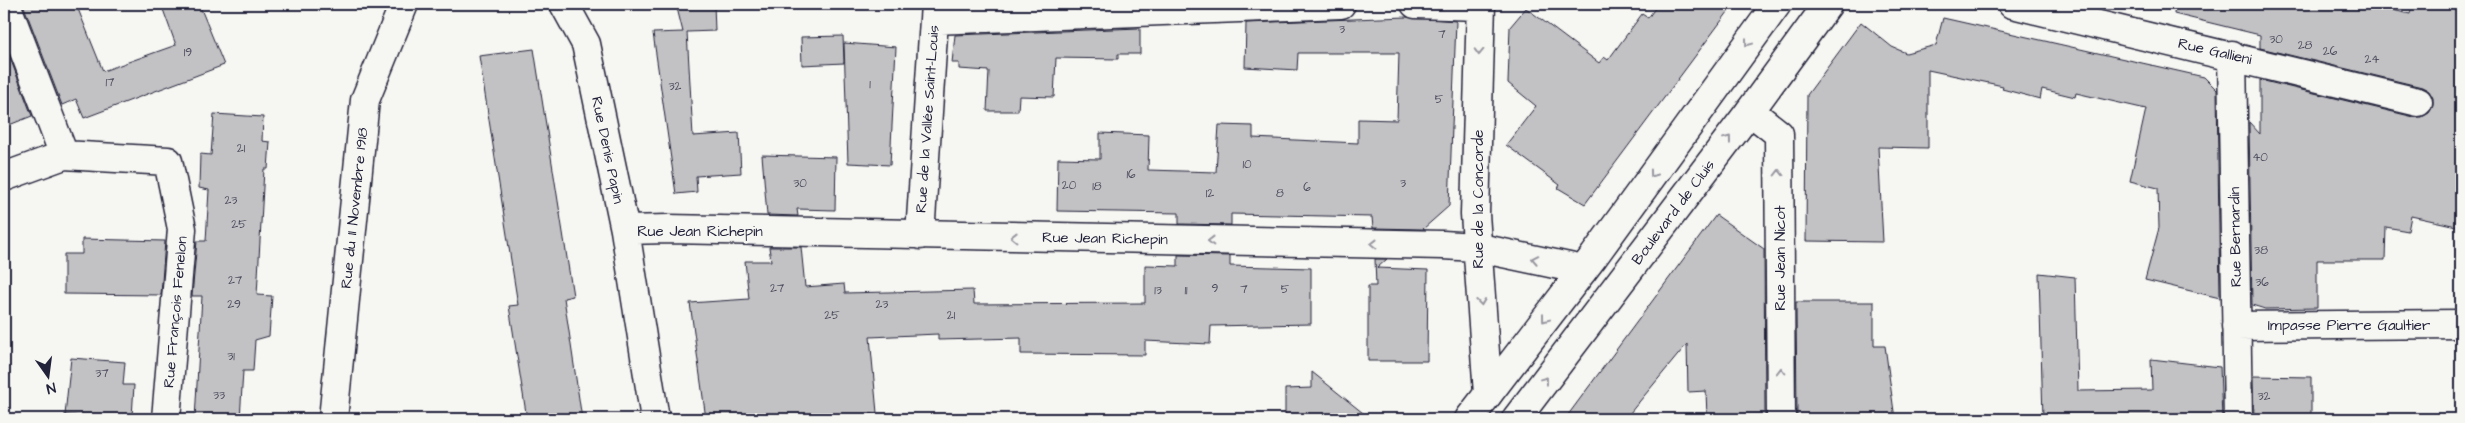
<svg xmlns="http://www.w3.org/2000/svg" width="2465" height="423" font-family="'Architects Daughter',sans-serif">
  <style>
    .building { fill: #c2c2c4; stroke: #22223b }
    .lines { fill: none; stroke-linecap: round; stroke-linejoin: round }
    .minor-casing { stroke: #22223b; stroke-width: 31 }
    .major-casing { stroke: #22223b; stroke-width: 31 }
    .minor { stroke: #f6f6f2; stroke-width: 28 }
    .major { stroke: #f6f6f2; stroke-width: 28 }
    .oneway { stroke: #9797a0 }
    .labels { text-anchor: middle; stroke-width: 5; stroke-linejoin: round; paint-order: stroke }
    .number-label { font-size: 12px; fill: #4a4a5d }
    .street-label { font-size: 15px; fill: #22223b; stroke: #f6f6f2 }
  </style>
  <rect width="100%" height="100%" fill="#f6f6f2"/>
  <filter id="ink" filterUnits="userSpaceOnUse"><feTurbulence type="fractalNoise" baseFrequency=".02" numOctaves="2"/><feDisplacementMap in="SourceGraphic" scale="10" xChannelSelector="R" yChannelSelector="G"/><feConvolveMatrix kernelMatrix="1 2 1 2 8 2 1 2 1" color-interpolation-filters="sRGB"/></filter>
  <g filter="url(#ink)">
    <path class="building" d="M23,4H76L103,71L176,45L161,4H199L224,65L84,118L76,99L62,105Z
      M676,4H714L715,31L687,32L693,136L739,133L741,173L696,176L697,192L676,194L653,33L683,32Z
      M1658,4H1734L1585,204L1558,188L1560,185L1506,145L1536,106L1508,83L1510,27L1526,8L1599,63L1604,57L1608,60L1642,14L1648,18Z
      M2175,4H2366L2410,14L2412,4H2461V227L2411,216L2408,231L2386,227L2385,260H2317V308L2265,309L2252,305L2249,122L2260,134V80L2414,117H2422L2429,113L2433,106V98L2429,91L2422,87L2260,48V35L2174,14Z
      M1407,17L1456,21L1449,206L1423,229L1373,228L1372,217L1231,214V225L1179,224V213L1057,211L1058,158L1100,159V133L1149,135L1148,170L1216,172L1219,125L1253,126V138L1358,143V119L1397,120L1399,53H1298L1297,70L1245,67L1246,23Z
      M1943,18L2204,77L2217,90L2220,298L2145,280L2159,228L2158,188L2130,181L2146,109L2076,93L2075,97L2042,89L2040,99L2002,89L2003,86L1928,70V148L1878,147L1883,242L1806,241L1807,95L1861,22L1892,47L1906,53L1936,45Z
      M1140,28V54H1118V59L1056,58L1054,97L1019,96L1018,111H987L989,71L959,69V63H952L955,35Z
      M843,36L844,63L802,65L801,37Z
      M4,42L32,116L4,127Z
      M844,43L896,47L890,165L848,163Z
      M534,49L573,296L564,298L582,419H527L509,306L518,305L479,56Z
      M214,114L263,117L262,141L270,142L268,169H264L257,295L272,296L269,336L255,340L253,371H243L240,419H195L202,296H192L197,241H206L209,190L199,188L200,154L211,155Z
      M762,155L836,157L835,210L797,209L798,216L767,215Z
      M1716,215L1764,249L1765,418L1707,417L1706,391L1688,392L1687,344L1625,419H1565Z
      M82,239L165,241L161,295L64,294V254H82Z
      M769,247H801L805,287L844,284L845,293L973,290L974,304L1145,303V265L1178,266V255L1230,256V266L1311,268V324L1211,326L1210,344L1145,341V355L1021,354V338L938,340V334L870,337L877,413L815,419H706L690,303L749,299L745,261H771Z
      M1375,259H1387L1377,268L1428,270L1427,361H1368V286H1376Z
      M2039,273L2075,277L2078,391L2152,390L2151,359L2220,367L2222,419H2043Z
      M1796,302H1874V346H1885L1895,419L1797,418Z
      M71,358L125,362L123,385H134L132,417L76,419V416L65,415Z
      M1312,372L1368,417L1285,419V389L1312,388Z
      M2253,376L2311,377V419H2254Z"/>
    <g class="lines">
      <g class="minor-casing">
        <path id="minor" d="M6,4L64,155
          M564,4L586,44L625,230L655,419
          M1415,4L1480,6
          M1481,4L1475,214L1488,394
          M2012,4L2418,102
          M934,20L1341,4
          M2232,55L2238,419
          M1750,111L1779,134L1781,419
          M4,177L64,155L168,161L182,229L166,419
          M625,230L668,229L1443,245L1475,247L1583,270
          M920,235L935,4
          M2236,326L2461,324
          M333,419L365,100L404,4"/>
      </g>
      <g class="major-casing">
        <path id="major" d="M1469,419L1594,256L1777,4
          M1516,419L1750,111L1828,4"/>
      </g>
      <use href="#minor" class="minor"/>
      <use href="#major" class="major"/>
    </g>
    <defs><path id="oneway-chevron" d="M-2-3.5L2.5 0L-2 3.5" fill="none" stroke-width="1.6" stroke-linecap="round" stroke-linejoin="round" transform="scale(1.25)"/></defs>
    <g class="oneway">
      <use href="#oneway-chevron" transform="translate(1748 43) rotate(127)"/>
      <use href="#oneway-chevron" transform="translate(1479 52) rotate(92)"/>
      <use href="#oneway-chevron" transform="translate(1728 139) rotate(-53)"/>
      <use href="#oneway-chevron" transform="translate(1779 173) rotate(-90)"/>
      <use href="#oneway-chevron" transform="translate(1653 174) rotate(126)"/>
      <use href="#oneway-chevron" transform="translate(1014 237) rotate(-179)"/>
      <use href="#oneway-chevron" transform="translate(1211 241) rotate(-179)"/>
      <use href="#oneway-chevron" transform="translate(1374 244) rotate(-179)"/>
      <use href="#oneway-chevron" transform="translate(1535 259) rotate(-169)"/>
      <use href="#oneway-chevron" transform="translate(1481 302) rotate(84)"/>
      <use href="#oneway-chevron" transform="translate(1545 319) rotate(127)"/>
      <use href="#oneway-chevron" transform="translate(1781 371) rotate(-90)"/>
      <use href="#oneway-chevron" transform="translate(1545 380) rotate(-53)"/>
    </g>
  </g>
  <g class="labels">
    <g class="number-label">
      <text x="1342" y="33">3</text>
      <text x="1442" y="38">7</text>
      <text x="2276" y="43">30</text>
      <text x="2305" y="49">28</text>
      <text x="2330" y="55">26</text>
      <text x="188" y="56">19</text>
      <text x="2372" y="63">24</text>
      <text x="110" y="86">17</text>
      <text x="870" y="88">1</text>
      <text x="675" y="90">32</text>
      <text x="1439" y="103">5</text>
      <text x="241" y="152">21</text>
      <text x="2260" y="161">40</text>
      <text x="1247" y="168">10</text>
      <text x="1131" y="178">16</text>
      <text x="800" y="187">30</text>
      <text x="1403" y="187">3</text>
      <text x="1069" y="189">20</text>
      <text x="1097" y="190">18</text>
      <text x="1307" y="191">6</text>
      <text x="1210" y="197">12</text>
      <text x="1280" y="197">8</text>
      <text x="231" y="204">23</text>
      <text x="239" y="228">25</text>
      <text x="2261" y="254">38</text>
      <text x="235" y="284">27</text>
      <text x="2262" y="286">36</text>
      <text x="777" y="292">27</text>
      <text x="1215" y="292">9</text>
      <text x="1244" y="293">7</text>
      <text x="1285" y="293">5</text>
      <text x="1158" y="294">13</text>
      <text x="1186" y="294">11</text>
      <text x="234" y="308">29</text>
      <text x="882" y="308">23</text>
      <text x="832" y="319">25</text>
      <text x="951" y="319">21</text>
      <text x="231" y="360">31</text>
      <text x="102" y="377">37</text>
      <text x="219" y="399">33</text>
      <text x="2264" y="400">32</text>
    </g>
    <g class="street-label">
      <text transform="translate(2215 51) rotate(13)" y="5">Rue Gallieni</text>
      <text transform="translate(927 119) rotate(-86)" y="5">Rue de la Vallée Saint-Louis</text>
      <text transform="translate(608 150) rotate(78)" y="5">Rue Denis Papin</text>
      <text transform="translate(1478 199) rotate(-90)" y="5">Rue de la Concorde</text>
      <text transform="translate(354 208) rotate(-84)" y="5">Rue du 11 Novembre 1918</text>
      <text transform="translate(1673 212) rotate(-53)" y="5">Boulevard de Cluis</text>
      <text x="700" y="236">Rue Jean Richepin</text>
      <text transform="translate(2235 237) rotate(-91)" y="5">Rue Bernardin</text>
      <text transform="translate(1105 238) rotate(1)" y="5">Rue Jean Richepin</text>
      <text transform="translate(1780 258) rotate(-90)" y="5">Rue Jean Nicot</text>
      <text transform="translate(175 312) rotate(-85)" y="5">Rue François Fenelon</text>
      <text x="2349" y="330">Impasse Pierre Gaultier</text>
    </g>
  </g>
  <rect width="2465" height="423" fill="none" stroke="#f6f6f2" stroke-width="20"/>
  <rect x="10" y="10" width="2445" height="403" fill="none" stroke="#22223b" stroke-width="2" filter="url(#ink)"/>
  <g transform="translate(48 376) rotate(166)" stroke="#f6f6f2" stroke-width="4" paint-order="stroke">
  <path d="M0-4L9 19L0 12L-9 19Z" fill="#22223b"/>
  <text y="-8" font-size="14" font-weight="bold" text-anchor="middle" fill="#22223b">N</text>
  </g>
</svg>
